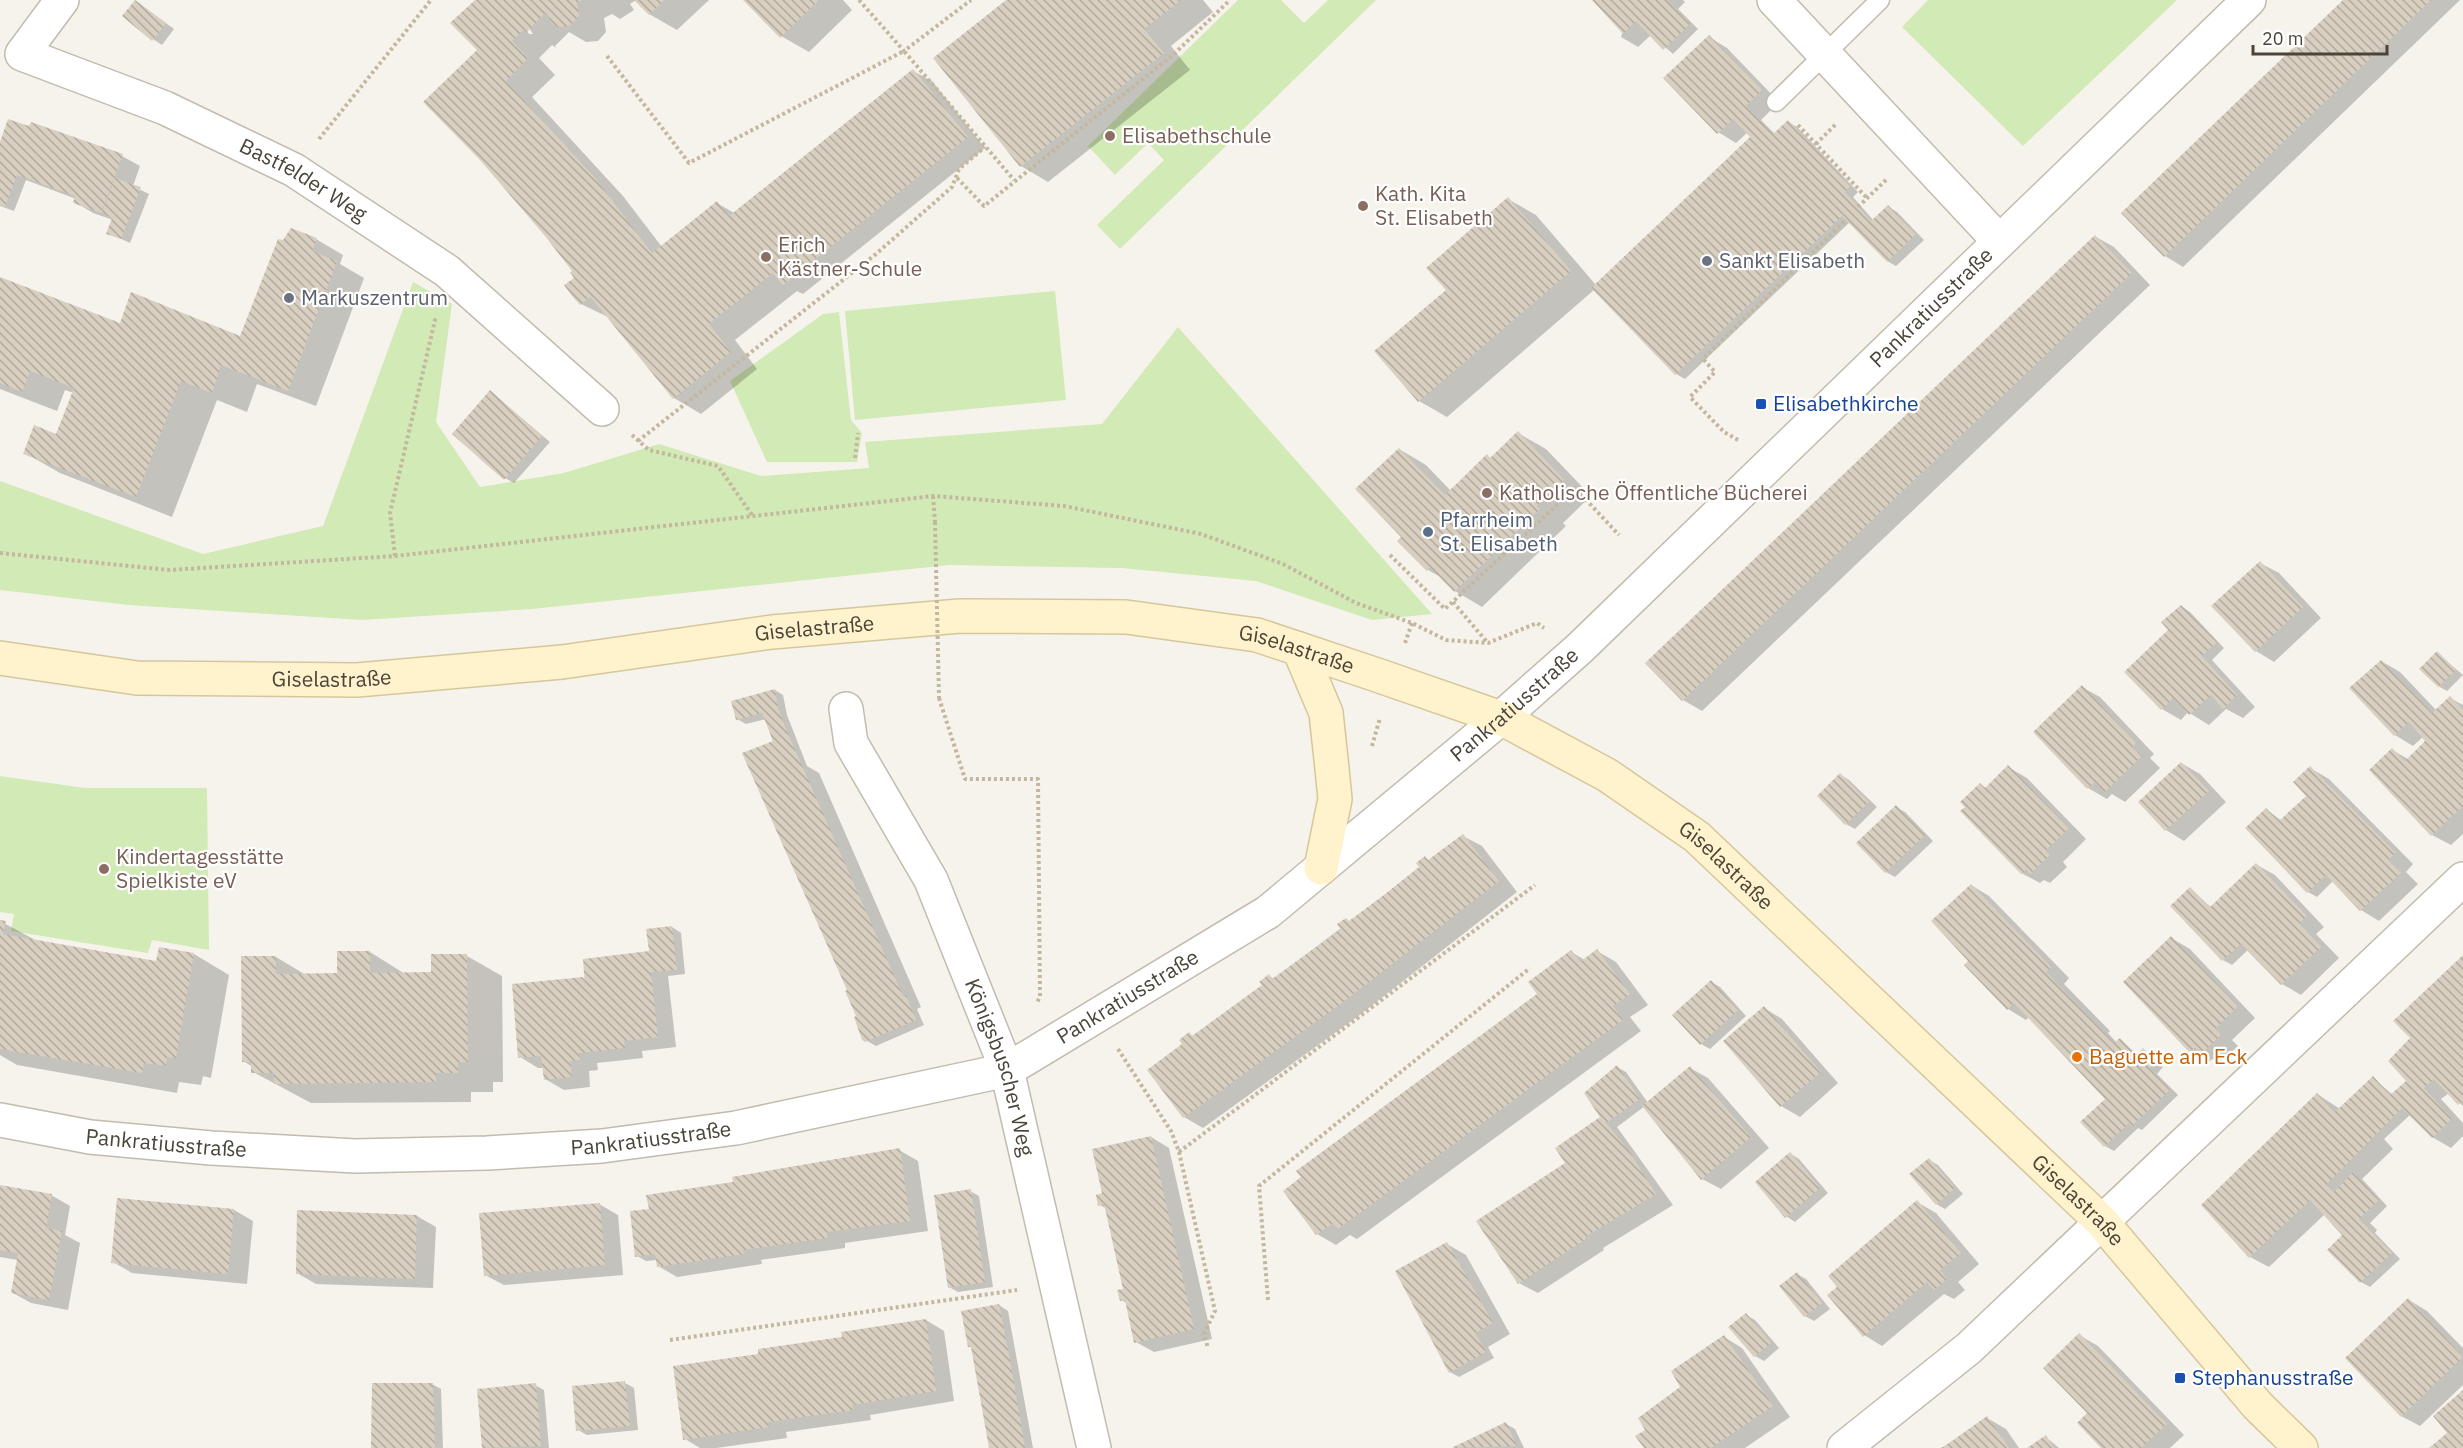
<svg xmlns="http://www.w3.org/2000/svg" width="2463" height="1448" font-family="'IBM Plex Sans',sans-serif">
  <style>
    .green { fill: #d2eab5 }
    .shadow { fill: #0003; fill-rule: evenodd }
    .building { fill: url(#building-back-hatch) }
    .lines { fill: none; stroke-linecap: round; stroke-linejoin: round }
    .service-casing { stroke: #c2bbae; stroke-width: 21 }
    .minor-casing { stroke: #c2bbae; stroke-width: 36 }
    .secondary-casing { stroke: #d6c79b; stroke-width: 36 }
    .path { stroke: #c4b79f; stroke-width: 4; stroke-dasharray: 3 3; stroke-linecap: butt }
    .service { stroke: #fff; stroke-width: 18 }
    .minor { stroke: #fff; stroke-width: 33 }
    .secondary { stroke: #fff3cd; stroke-width: 33 }
    .path-bridge { stroke: #c4b79f; stroke-width: 4; stroke-dasharray: 3 3; stroke-linecap: butt }
    .education-dot { fill: #8d6e63; stroke: #fff; stroke-width: 2 }
    .worship-dot { fill: #6b7280; stroke: #fff; stroke-width: 2 }
    .transit-dot { fill: #1a4fb4; stroke: #fff; stroke-width: 2 }
    .service-dot { fill: #5c6f8a; stroke: #fff; stroke-width: 2 }
    .food-dot { fill: #e8710a; stroke: #fff; stroke-width: 2 }
    .labels { text-anchor: middle; stroke-width: 4.5; stroke-linejoin: round; paint-order: stroke }
    .education-label { font-size: 21px; fill: #785e54; stroke: #fff; text-anchor: start }
    .street-label { font-size: 21px; fill: #4b4439; stroke: #fff }
    .worship-label { font-size: 21px; fill: #5b616d; stroke: #fff; text-anchor: start }
    .transit-label { font-size: 21px; fill: #164399; stroke: #fff; text-anchor: start }
    .service-label { font-size: 21px; fill: #4e5e75; stroke: #fff; text-anchor: start }
    .food-label { font-size: 21px; fill: #c56008; stroke: #fff; text-anchor: start }
  </style>
  <defs>
    <pattern id="building-back-hatch" width="6" height="6" patternUnits="userSpaceOnUse" patternTransform="scale(1.5)"><rect width="6" height="6" fill="#d8cfc1"/><path d="M-1 5l2 2M0 0l6 6M5-1l2 2" fill="none" stroke="#b1aa9e"/></pattern>
  </defs>
  <rect width="100%" height="100%" fill="#f6f3ec"/>
  <path class="green" d="M1238,0H1281L1304,23L1328,0H1376L1120,249L1097,225L1164,160L1148,143L1115,175L1088,146Z
    M1928,0H2177L2023,146L1902,27Z
    M413,282L452,304L436,422L480,487L564,473L659,444L761,476L869,468L865,442L1102,424L1178,327L1432,614L1372,620L1256,581L1121,568L949,565L532,609L362,620L129,605L0,590V481L203,554L323,526Z
    M1055,291L1066,400L855,420L845,311Z
    M839,312L851,420L862,433L857,462H767L730,381L823,314Z
    M0,776L85,788H207L209,950L152,940L148,953L11,931L14,914L0,912Z"/>
  <path class="shadow" d="M476,0H709L677,30L649,14L636,0L630,4L634,10L620,19L612,14L604,18L606,32L598,41L586,42L569,32L555,46L556,48L552,45L539,58L555,75L532,97L623,196L662,247L717,203L734,213L913,71L932,81L985,148L803,294L797,291L735,340L757,369L701,414L674,398L610,318L581,304L574,271L479,50ZM525,22L533,34H529L523,24Z
    M745,0H843L852,10L809,52L781,36Z
    M1009,0H1203L1213,12L1171,46L1190,70L1048,182L1021,166Z
    M1594,0H1683L1685,2L1678,9L1698,29L1673,54L1651,35L1638,47L1621,37L1623,31Z
    M2345,0H2460L2183,267L2165,256Z
    M136,1L174,29L162,45L153,39Z
    M1709,37L1727,48L1779,102L1761,120L1775,134L1788,122L1797,127L1858,192L1853,197L1874,221L1888,207L1897,212L1924,240L1896,266L1887,261L1850,222L1685,379L1676,374L1594,290L1447,417L1419,401L1376,351L1448,290L1508,199L1536,215L1596,285L1752,137L1748,132L1736,143L1718,132Z
    M0,147L122,156L140,166L133,186L149,194L130,243L108,233L113,220L93,213L75,202L76,199L26,180L14,211L0,206Z
    M2096,237L2114,247L2150,285L1702,711L1683,700L1647,663Z
    M316,239L343,255L340,264L364,278L316,406L257,384L247,412L217,400L172,517L60,473L25,453L57,436L74,393L65,390L57,411L0,389V278L121,325L241,338Z
    M491,392L550,442L514,483L505,478Z
    M1518,433L1546,449L1591,496L1563,523L1566,526L1482,607L1455,591L1444,579L1428,570L1403,537L1399,449L1426,465L1451,491L1487,456L1492,459Z
    M2260,563L2279,573L2321,618L2274,662L2256,651Z
    M2181,606L2190,612L2224,648L2212,660L2255,707L2243,718L2226,709L2209,725L2188,712L2181,720L2162,709L2126,672L2170,630Z
    M2437,653L2463,675L2447,691L2438,686Z
    M2381,661L2400,672L2437,711L2450,698L2463,705V834L2451,845L2432,835L2392,750L2408,759L2428,741L2424,736L2413,746L2395,735Z
    M2082,687L2100,697L2154,754L2150,758L2160,768L2125,802L2112,794L2107,799L2088,788Z
    M775,690L783,695L787,715L807,766L819,773L921,1007L917,1009L924,1025L876,1046L867,1041L849,990L766,719L746,724L737,719Z
    M2181,763L2200,774L2226,802L2184,841L2166,830Z
    M2008,767L2027,778L2086,839L2063,862L2067,867L2050,883L2044,880L2040,883L2021,873L1981,785L1986,788Z
    M2310,768L2329,779L2413,864L2406,872L2418,884L2379,921L2361,910L2333,881L2317,897L2308,892L2267,810L2282,821L2308,796Z
    M1841,775L1849,780L1877,807L1855,829L1846,824Z
    M1896,807L1905,812L1933,841L1895,877L1886,872Z
    M1463,836L1482,846L1517,892L1361,1014L1203,1128L1184,1117V1044L1190,1034L1194,1037L1264,986L1269,976L1274,979L1421,867L1425,858L1430,861Z
    M2257,865L2275,875L2324,927L2316,934L2339,958L2301,995L2282,984L2249,949L2232,965L2223,960L2190,889L2212,908Z
    M1971,885L1989,896L2069,978L2064,984L2110,1031L2108,1033L2117,1043L2120,1040L2138,1055L2143,1050L2163,1067L2157,1074L2178,1095L2142,1130L2138,1128L2114,1151L2105,1146L2107,1099L2029,1017L2026,1020L2008,1009L1970,961Z
    M0,921L39,942L157,963L194,954L229,975L211,1078L203,1076L201,1085L179,1082L177,1093L17,1065L0,1055Z
    M672,927L681,933L685,974L668,976L676,1047L642,1051L643,1058L597,1063L598,1070L589,1071L590,1087L564,1090L545,1079L544,1068H538L520,1057L583,978L586,980L651,953Z
    M2171,938L2190,949L2255,1018L2232,1040L2238,1046L2220,1063L2212,1059L2209,1062L2190,1051L2125,983Z
    M1597,951L1616,962L1648,1005L1630,1017L1641,1031L1357,1239L1350,1235L1336,1245L1317,1234L1285,1191L1539,995L1571,952L1585,960Z
    M370,952L405,974H432L467,956L502,976L503,1082H493V1092H471V1102L311,1103L253,1072V1067L243,1061L242,957H276L306,975L339,974Z
    M2463,957V1106L2449,1093L2441,1099L2463,1123V1136L2451,1148L2432,1137L2411,1114L2384,1139L2393,1149L2362,1179L2387,1206L2370,1223L2377,1230L2375,1233L2400,1259L2370,1287L2361,1282L2345,1235L2325,1214L2269,1267L2250,1257L2317,1094L2340,1109L2373,1078L2393,1095L2408,1081L2412,1038Z
    M1711,982L1720,987L1746,1016L1710,1049L1701,1044Z
    M1764,1008L1782,1019L1838,1083L1800,1117L1781,1106L1725,1041Z
    M1617,1067L1626,1072L1648,1103L1690,1068L1708,1078L1769,1148L1721,1189L1702,1179L1645,1106L1617,1127L1673,1205L1603,1248L1604,1250L1538,1293L1519,1283L1567,1163L1603,1117Z
    M1151,1137L1169,1148L1212,1339L1154,1352L1136,1342L1127,1303L1121,1300L1125,1290L1107,1209L1100,1205L1103,1194Z
    M899,1150L918,1161L928,1231L845,1243V1248L761,1260L762,1264L677,1277L658,1266L657,1260L646,1261L637,1256L735,1183Z
    M1791,1154L1799,1159L1828,1193L1795,1222L1786,1216Z
    M1929,1160L1938,1165L1963,1194L1945,1209L1936,1204Z
    M0,1186L51,1195L70,1206L65,1235L80,1243L68,1310L31,1303L13,1293L18,1260L0,1257Z
    M970,1191L979,1196L993,1287L958,1292L949,1287Z
    M119,1200L234,1210L253,1221L247,1284L132,1273L113,1262Z
    M1917,1202L1936,1213L1979,1264L1958,1282L1965,1290L1954,1299L1944,1294L1882,1346L1864,1335Z
    M599,1204L618,1215L623,1275L504,1285L485,1275Z
    M299,1212L417,1216L436,1227L433,1288L316,1284L297,1273Z
    M1447,1244L1466,1255L1510,1334L1488,1347L1494,1358L1459,1377L1450,1372Z
    M1797,1274L1806,1279L1830,1309L1814,1321L1805,1316L1781,1286Z
    M2409,1300L2427,1311L2463,1348V1385L2420,1426L2401,1416Z
    M999,1305L1008,1311L1033,1448H990L973,1348L969,1346Z
    M1746,1315L1755,1320L1779,1348L1764,1361L1755,1356Z
    M926,1320L944,1331L954,1401L870,1415L871,1420L786,1432L787,1438L716,1448H700L685,1439L760,1356Z
    M2079,1335L2098,1346L2184,1435L2170,1448H2103L2089,1413Z
    M1724,1337L1742,1348L1790,1417L1745,1448H1645L1647,1430Z
    M625,1383L634,1388L638,1430L587,1435L578,1430Z
    M432,1384L441,1389L443,1448H373Z
    M535,1385L544,1390L549,1448H483L478,1390Z
    M1987,1418L2006,1429L2019,1448H1943Z
    M1506,1424L1515,1429L1524,1448H1454Z
    M2046,1437L2059,1448H2029Z"/>
  <path class="building" d="M135,0L166,23L152,41L122,16Z
    M475,0H582L577,3L579,16L570,26L558,27L552,24L546,12L527,32L524,29L512,41L528,58L506,81L595,178L652,253L717,201L729,216L913,69L968,137L783,285L773,273L709,324L731,352L673,399L594,301L590,297L580,305L572,296L564,285L574,278L570,272L572,271L545,236L480,160L423,102L477,50L450,23Z
    M634,0H664L649,15Z
    M743,0H819L780,38Z
    M1006,0H1181L1144,29L1164,53L1020,167L933,58Z
    M1592,0H1667L1690,24L1663,50L1636,21L1623,34Z
    M2343,0H2431L2164,257L2121,213Z
    M1709,35L1762,90L1746,106L1773,134L1788,120L1850,186L1845,192L1871,221L1888,205L1916,234L1887,262L1842,216L1675,375L1591,288L1750,137L1733,119L1717,134L1663,78Z
    M8,119L29,126L31,122L123,154L101,213L73,203L75,196L17,175L5,207L0,205V142Z
    M115,178L141,187L121,239L106,234L112,218L102,213Z
    M1508,197L1571,271L1418,402L1374,351L1446,290L1426,268Z
    M291,228L317,238L312,251L337,261L288,391L221,365L212,393L181,381L136,497L23,454L34,425L56,434L74,388L30,371L22,392L0,383V277L120,323L131,292L240,336L278,239L283,240Z
    M2095,235L2132,273L1682,701L1645,663Z
    M490,390L542,436L504,480L452,434Z
    M1518,431L1564,480L1537,506L1540,509L1454,592L1430,567L1427,571L1397,541L1401,537L1355,489L1399,448L1445,495L1487,454L1490,458Z
    M2260,561L2303,607L2255,652L2211,606Z
    M2181,605L2217,642L2202,656L2237,695L2223,709L2211,695L2189,715L2173,698L2161,710L2124,672L2168,630L2161,622Z
    M2437,651L2456,670L2438,687L2419,669Z
    M2381,660L2432,713L2450,696L2463,710V806L2431,836L2369,770L2392,748L2405,761L2425,741L2409,722L2394,736L2349,688Z
    M2082,685L2136,743L2132,747L2142,756L2105,792L2095,782L2087,789L2033,732Z
    M775,689L778,709L788,734L903,996L906,995L916,1020L865,1042L862,1040L854,1017L856,1016L845,991L847,990L742,753L773,741L762,713L736,720L731,701Z
    M2181,762L2209,791L2165,831L2138,802Z
    M2008,765L2069,828L2045,851L2050,855L2030,874L2026,869L2021,874L1960,811L1965,807L1960,802L1980,783L1985,788Z
    M2310,766L2396,853L2388,860L2401,873L2360,911L2326,875L2307,893L2245,828L2266,808L2279,821L2306,796L2293,782Z
    M1840,773L1869,802L1845,825L1817,796Z
    M1896,805L1925,835L1885,873L1856,843Z
    M1463,834L1499,881L1342,1003L1183,1118L1147,1070L1182,1044L1179,1040L1189,1032L1192,1036L1262,985L1259,982L1269,974L1272,979L1341,929L1337,924L1346,918L1349,921L1384,895L1419,867L1416,863L1425,856L1428,860Z
    M2256,863L2307,916L2299,923L2321,947L2281,985L2241,944L2222,961L2170,906L2190,887L2210,907Z
    M1971,884L2051,967L2046,972L2114,1043L2120,1038L2136,1055L2143,1048L2156,1061L2149,1068L2170,1090L2132,1126L2129,1123L2104,1147L2080,1122L2105,1099L2014,1003L2007,1010L1964,965L1968,961L1931,921Z
    M0,920L6,921L3,934L156,961L159,947L194,953L176,1058L167,1057L166,1066L144,1063L142,1073L0,1049Z
    M672,926L677,970L651,972L658,1037L624,1041L625,1048L579,1053L580,1060L570,1061L572,1077L544,1080L541,1056L518,1058L512,984L583,977L585,987L583,959L649,951L646,929Z
    M2171,936L2238,1006L2215,1029L2221,1035L2201,1054L2195,1047L2189,1052L2123,982Z
    M1597,949L1630,994L1613,1006L1623,1020L1338,1229L1333,1223L1316,1235L1283,1191L1301,1177L1296,1171L1537,994L1528,982L1571,950L1580,962Z
    M337,951H370V973L431,972V954H467L468,1062H458V1073H436V1082L274,1084V1073H251V1062H242L241,956H276V974L337,973Z
    M2463,955V1100L2458,1105L2434,1079L2424,1088L2452,1119L2432,1138L2402,1108L2327,1184L2334,1192L2353,1172L2379,1200L2359,1219L2392,1253L2360,1283L2327,1250L2342,1235L2310,1200L2249,1258L2201,1205L2317,1093L2335,1112L2373,1076L2390,1095L2406,1081L2388,1061L2410,1038L2393,1021Z
    M1711,980L1738,1010L1700,1045L1672,1015Z
    M1764,1006L1821,1072L1780,1107L1723,1041Z
    M1617,1065L1640,1099L1606,1123L1629,1151L1656,1194L1585,1237L1586,1239L1518,1284L1476,1221L1565,1163L1555,1148L1600,1117L1584,1093Z
    M1690,1066L1751,1137L1701,1180L1642,1106Z
    M1151,1136L1194,1329L1134,1343L1125,1300L1120,1301L1117,1290L1123,1289L1104,1204L1098,1206L1096,1195L1102,1193L1092,1149Z
    M900,1148L910,1221L827,1232V1238L743,1250L744,1254L657,1267L655,1254L635,1257L630,1211L649,1209L646,1195L733,1182L732,1177Z
    M1790,1152L1820,1188L1785,1218L1755,1182Z
    M1929,1158L1955,1188L1936,1205L1909,1174Z
    M0,1185L52,1194L46,1228L62,1231L49,1300L11,1293L18,1253L0,1250Z
    M971,1189L985,1282L948,1288L934,1195Z
    M117,1198L234,1209L228,1274L111,1263Z
    M1917,1200L1961,1253L1940,1270L1947,1279L1934,1290L1927,1282L1863,1337L1827,1295L1837,1287L1828,1276Z
    M600,1203L605,1265L484,1276L479,1213Z
    M297,1210L417,1215L415,1279L296,1274Z
    M1447,1242L1493,1323L1475,1333L1486,1352L1449,1373L1395,1271Z
    M1797,1272L1822,1303L1804,1317L1779,1286Z
    M2408,1298L2463,1357L2401,1417L2345,1358Z
    M999,1304L1010,1360L1025,1448H989L971,1347H968L961,1311Z
    M1746,1313L1771,1343L1754,1357L1728,1327Z
    M926,1319L936,1391L852,1405L853,1410L768,1422L769,1427L683,1440L673,1366L758,1354V1349L842,1337L841,1332Z
    M2079,1333L2167,1424L2141,1448H2101L2077,1423L2087,1413L2043,1368Z
    M1724,1335L1773,1406L1711,1448H1644L1635,1436L1645,1430L1638,1418L1680,1387L1671,1371Z
    M625,1381L630,1426L576,1431L572,1386Z
    M372,1383H433L435,1448H371Z
    M536,1383L541,1446L482,1448L477,1389Z
    M2463,1390V1448H2429L2447,1433L2433,1416Z
    M1987,1416L2009,1448H1941L1952,1441Z
    M1506,1422L1517,1446L1451,1448Z
    M2046,1435L2054,1448H2027Z"/>
  <g class="lines">
    <g class="service-casing">
      <path id="service" d="M1776,102L1880,0"/>
    </g>
    <g class="minor-casing">
      <g id="minor">
        <path id="s1" d="M62,0L22,54L165,108L294,170L447,271L602,409"/>
        <path d="M1774,0L1999,241"/>
        <path id="s2" d="M846,709L851,743L931,880L1007,1070L1094,1448"/>
        <path id="s3" d="M0,1120L90,1137L211,1148L355,1156L487,1153L602,1146L736,1128L1007,1070L1268,912L1501,718L1580,648L2249,0"/>
        <path d="M1844,1448L1969,1348L2463,879"/>
      </g>
    </g>
    <g class="secondary-casing">
      <g id="secondary">
        <path d="M1299,649L1326,713L1331,759L1335,799L1321,868"/>
        <path id="s4" d="M0,658L137,678L357,680L562,662L772,632L960,616L1126,617L1257,635L1374,674L1501,718L1607,775L1697,837L2101,1221L2258,1406L2301,1448"/>
      </g>
    </g>
    <path class="path" d="M859,0L904,51L971,0
      M607,56L689,163L904,51L1014,180
      M1798,125L1867,198
      M319,139L431,0
      M1816,144L1837,123
      M957,178L984,206L1173,55L1230,0
      M1858,207L1888,178
      M632,435L649,450L718,466L752,515
      M1738,440L1724,432L1690,397L1715,372L1703,359L1846,220
      M638,441L876,254L952,187L959,169L985,147
      M855,458L858,433
      M933,496L935,522
      M0,553L169,570L395,556L933,496L1064,506L1201,534L1283,564L1356,603L1412,623L1446,640L1488,643L1537,623L1544,628
      M1390,555L1445,609L1575,488L1619,535
      M395,556L390,513L436,316
      M1453,602L1487,642
      M1405,643L1412,623
      M939,698L965,779H1038L1040,996L1037,1003
      M1372,746L1380,718
      M1118,1049L1171,1131L1179,1152L1215,1311L1204,1334L1208,1348
      M1179,1152L1535,885
      M1268,1300L1259,1186L1530,968
      M670,1340L1017,1290"/>
    <use href="#service" class="service"/>
    <use href="#minor" class="minor"/>
    <use href="#secondary" class="secondary"/>
    <path class="path-bridge" d="M935,522L939,698"/>
  </g>
  <g class="education-dot">
    <circle cx="1110" cy="136" r="6"/>
    <circle cx="1363" cy="206" r="6"/>
    <circle cx="766" cy="257" r="6"/>
    <circle cx="1487" cy="493" r="6"/>
    <circle cx="104" cy="869" r="6"/>
  </g>
  <g class="worship-dot">
    <circle cx="1707" cy="261" r="6"/>
    <circle cx="289" cy="298" r="6"/>
  </g>
  <g class="transit-dot">
    <rect x="1755" y="398" width="12" height="12" rx="3"/>
    <rect x="2174" y="1372" width="12" height="12" rx="3"/>
  </g>
  <circle class="service-dot" cx="1428" cy="532" r="6"/>
  <circle class="food-dot" cx="2077" cy="1057" r="6"/>
  <g class="labels">
    <g class="education-label">
      <text x="1122" y="143">Elisabethschule</text>
      <text x="1375" y="201">Kath. Kita<tspan x="1375" dy="24">St. Elisabeth</tspan></text>
      <text x="778" y="252">Erich<tspan x="778" dy="24">Kästner-Schule</tspan></text>
      <text x="1499" y="500">Katholische Öffentliche Bücherei</text>
      <text x="116" y="864">Kindertagesstätte<tspan x="116" dy="24">Spielkiste eV</tspan></text>
    </g>
    <g class="street-label">
      <text dy="7" stroke="none"><textPath href="#s1" startOffset="376">Bastfelder Weg</textPath></text>
      <text dy="7" stroke="none"><textPath href="#s3" startOffset="2220">Pankratiusstraße</textPath></text>
      <text dy="7" stroke="none"><textPath href="#s4" startOffset="819">Giselastraße</textPath></text>
      <text dy="7" stroke="none"><textPath href="#s4" startOffset="1305">Giselastraße</textPath></text>
      <text dy="7" stroke="none"><textPath href="#s4" startOffset="333">Giselastraße</textPath></text>
      <text dy="7" stroke="none"><textPath href="#s3" startOffset="1644">Pankratiusstraße</textPath></text>
      <text dy="7" stroke="none"><textPath href="#s4" startOffset="1791">Giselastraße</textPath></text>
      <text dy="7" stroke="none"><textPath href="#s3" startOffset="1158">Pankratiusstraße</textPath></text>
      <text dy="7" stroke="none"><textPath href="#s2" startOffset="393">Königsbuscher Weg</textPath></text>
      <text dy="7" stroke="none"><textPath href="#s3" startOffset="654">Pankratiusstraße</textPath></text>
      <text dy="7" stroke="none"><textPath href="#s3" startOffset="168">Pankratiusstraße</textPath></text>
      <text dy="7" stroke="none"><textPath href="#s4" startOffset="2277">Giselastraße</textPath></text>
    </g>
    <g class="worship-label">
      <text x="1719" y="268">Sankt Elisabeth</text>
      <text x="301" y="305">Markuszentrum</text>
    </g>
    <g class="transit-label">
      <text x="1773" y="411">Elisabethkirche</text>
      <text x="2192" y="1385">Stephanusstraße</text>
    </g>
    <g class="service-label">
      <text x="1440" y="527">Pfarrheim<tspan x="1440" dy="24">St. Elisabeth</tspan></text>
    </g>
    <g class="food-label">
      <text x="2089" y="1064">Baguette am Eck</text>
    </g>
  </g>
  <path d="M2253 45v9h134v-9" fill="none" stroke="#4b4439" stroke-width="3"/>
  <text x="2262" y="45" font-size="18" fill="#4b4439" stroke="#ffffff" stroke-width="4.5" paint-order="stroke">20 m</text>
</svg>
